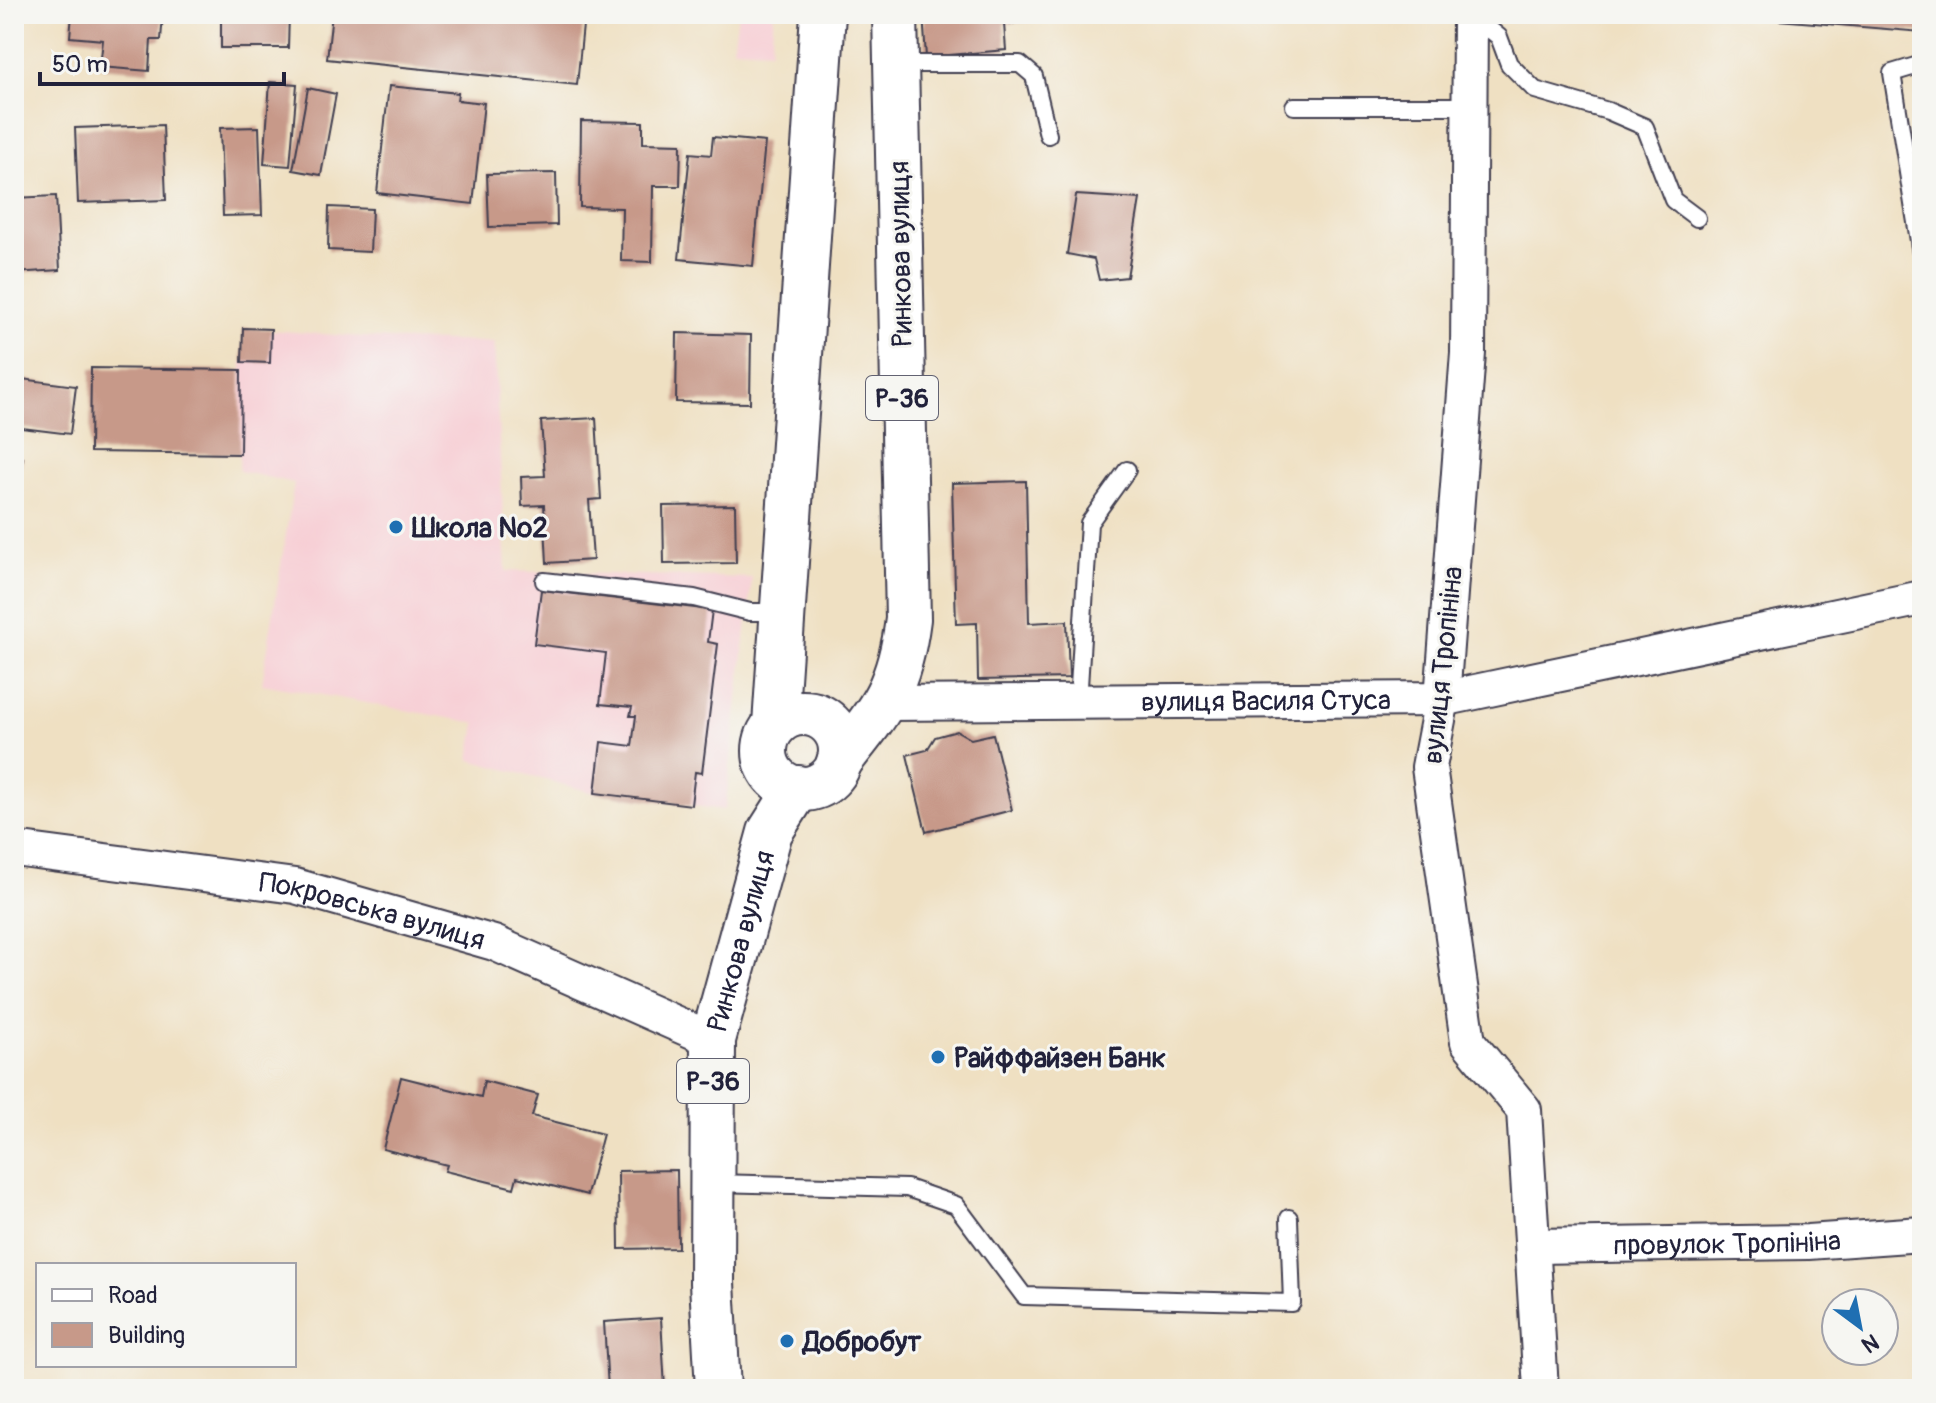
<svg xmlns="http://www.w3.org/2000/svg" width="1936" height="1403" font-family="Pangolin,sans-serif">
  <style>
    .built { fill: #f7cfd5 }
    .building { fill: #c79989 }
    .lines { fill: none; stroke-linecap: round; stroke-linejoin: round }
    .service-casing { stroke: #413e4f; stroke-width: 20 }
    .minor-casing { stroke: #413e4f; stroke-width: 38 }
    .primary-casing { stroke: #413e4f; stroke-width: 48 }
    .service { stroke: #fff; stroke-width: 16 }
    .minor { stroke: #fff; stroke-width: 34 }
    .primary { stroke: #fff; stroke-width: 44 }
    .poi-dot { fill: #1f6fb2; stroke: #f6f6f2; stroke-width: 3 }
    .labels { text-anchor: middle; stroke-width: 6; stroke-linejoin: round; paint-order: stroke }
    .shield { fill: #f6f6f2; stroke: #626272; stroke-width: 2 }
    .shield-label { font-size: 26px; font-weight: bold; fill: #22223b }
    .street-label { font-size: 28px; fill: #22223b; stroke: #f6f6f2 }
    .poi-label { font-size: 28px; font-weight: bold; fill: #22223b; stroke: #f6f6f2; text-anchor: start }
  </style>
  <rect width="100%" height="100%" fill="#f6f6f2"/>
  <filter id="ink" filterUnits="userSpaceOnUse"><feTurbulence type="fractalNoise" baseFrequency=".0125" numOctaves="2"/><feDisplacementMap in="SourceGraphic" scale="16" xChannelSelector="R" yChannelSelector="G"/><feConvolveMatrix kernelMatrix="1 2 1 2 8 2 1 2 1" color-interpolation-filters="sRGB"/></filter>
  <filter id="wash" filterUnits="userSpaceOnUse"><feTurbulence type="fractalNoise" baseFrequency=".006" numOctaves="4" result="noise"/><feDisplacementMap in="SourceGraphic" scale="32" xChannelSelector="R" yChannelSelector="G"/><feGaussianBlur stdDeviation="1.8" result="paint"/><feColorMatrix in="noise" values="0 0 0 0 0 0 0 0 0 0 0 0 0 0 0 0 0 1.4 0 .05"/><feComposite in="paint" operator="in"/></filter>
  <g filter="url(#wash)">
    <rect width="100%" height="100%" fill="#efe0c2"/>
    <path class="built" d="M738,14H774L771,50L733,48Z
      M243,328L402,340L494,342L506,571L752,578L725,810L595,793L470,760L476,723L262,684L294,483L239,471Z"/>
    <g id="blocks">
      <path class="building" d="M72,14H163L161,40H151L149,71L100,67L103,40L70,37Z
        M221,14H289L288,48H221Z
        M332,14L584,15L577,85L327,59Z
        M923,14H1095V16L1004,24L1006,50L926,57Z
        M1731,14H1922V32L1731,16Z
        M270,82L297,84L290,166L264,164Z
        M389,86L458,93L457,100L484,103L473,204L377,193Z
        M308,88L336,94L321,175L293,170Z
        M581,121L643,122V143L681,144L680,186H653L652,262L621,261L622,208L580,207Z
        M163,125L166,200L78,203L75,128Z
        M259,127L262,215L223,216L220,128Z
        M713,137L765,142L753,266L679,259L690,153L711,155Z
        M556,173L557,225L489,227L487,174Z
        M1076,195L1140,199L1127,277L1099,280L1094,259L1067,254Z
        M56,196L60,270L14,273V198Z
        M329,207L372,209L370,252L328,250Z
        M243,328L271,329L270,363L242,362Z
        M677,333L751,335L750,403L676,402Z
        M91,368L241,370L240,454L90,452Z
        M14,378L76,386L70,434L14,427Z
        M596,418L601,499L589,500L593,560L547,563L544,505L522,506L521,477L545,476L541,421Z
        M14,456L23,458L15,494H14Z
        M1026,481L1029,623L1067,621L1069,678L978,680L977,623L956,624L952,483Z
        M735,505L736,563L664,564L663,506Z
        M541,590L712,610L708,642L718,644L702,773L695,772L691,805L595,793L601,742L632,746L636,716H630L632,707L600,704L606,653L534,644Z
        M957,731L971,739L993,734L1012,810L926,832L907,755L927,750L935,737Z
        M401,1077L481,1097L484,1081L538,1095L532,1116L603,1134L587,1195L517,1177L514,1188L445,1171L447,1165L383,1149Z
        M677,1170L678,1248L619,1249L618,1171Z
        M661,1318L665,1389H608L604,1322Z"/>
    </g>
  </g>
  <g filter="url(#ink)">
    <use href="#blocks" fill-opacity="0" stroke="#413e4f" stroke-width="2"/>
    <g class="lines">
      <g class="service-casing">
        <path id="service" d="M1471,14L1499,37L1509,64L1535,90L1608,111L1645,127L1673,200L1697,218
          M897,64H1020L1034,76L1048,135
          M1922,64L1892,73L1922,260
          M1294,106H1469
          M544,581L694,598L750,612H780
          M1078,703L1089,523L1127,470
          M715,1183L907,1188L956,1205L1024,1296L1292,1303L1289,1218"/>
      </g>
      <g class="minor-casing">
        <g id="minor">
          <path d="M1470,14L1468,353L1442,699L1429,767L1468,1042L1524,1110L1541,1389"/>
          <path id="s1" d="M886,703L1442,699L1922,598"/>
          <path id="s2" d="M14,849L295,886L494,943L713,1040"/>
          <path id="s3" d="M1533,1246L1808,1242L1922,1234"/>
        </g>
      </g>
      <g class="primary-casing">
        <g id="primary">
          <circle cx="803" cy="751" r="38"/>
          <path d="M775,725L823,14"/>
          <path d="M839,762C882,708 899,689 908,619L895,14"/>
          <path id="s4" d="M718,1389L712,1283L713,1040L770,832L798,788"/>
        </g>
      </g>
      <use href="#service" class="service"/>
      <use href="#minor" class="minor"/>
      <use href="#primary" class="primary"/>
    </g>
  </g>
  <g class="poi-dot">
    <circle cx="396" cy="527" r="8"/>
    <circle cx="938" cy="1057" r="8"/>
    <circle cx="787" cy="1341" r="8"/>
  </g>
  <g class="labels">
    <g class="shield">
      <rect x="866" y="376" width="72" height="44" rx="6"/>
      <rect x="677" y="1059" width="72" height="44" rx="6"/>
    </g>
    <g class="shield-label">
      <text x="902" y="407">Р-36</text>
      <text x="713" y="1090">Р-36</text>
    </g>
    <g class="street-label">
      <text transform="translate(900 254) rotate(-91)" y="10">Ринкова вулиця</text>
      <text transform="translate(1442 665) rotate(-84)" y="10">вулиця Тропініна</text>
      <text dy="10" stroke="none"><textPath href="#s1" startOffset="380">вулиця Василя Стуса</textPath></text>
      <text dy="10" stroke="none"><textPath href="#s2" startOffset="364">Покровська вулиця</textPath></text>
      <text dy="10" stroke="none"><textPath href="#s4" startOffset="452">Ринкова вулиця</textPath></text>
      <text dy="10" stroke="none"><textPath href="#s3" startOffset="194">провулок Тропініна</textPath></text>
    </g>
    <g class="poi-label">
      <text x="412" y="537">Школа №2</text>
      <text x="954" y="1067">Райффайзен Банк</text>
      <text x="803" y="1351">Добробут</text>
    </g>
  </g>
  <rect width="1936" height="1403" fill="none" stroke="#f6f6f2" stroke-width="48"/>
  <rect x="36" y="1263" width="260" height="104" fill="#f6f6f2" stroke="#a1a1a9" stroke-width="2"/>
  <rect x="52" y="1289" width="40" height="12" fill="#ffffff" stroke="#a1a1a9" stroke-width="2"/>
  <text x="108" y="1303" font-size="24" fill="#22223b">Road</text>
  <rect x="52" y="1323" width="40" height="24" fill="#c79989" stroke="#a1a1a9" stroke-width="2"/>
  <text x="108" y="1343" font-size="24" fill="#22223b">Building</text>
  <g transform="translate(1860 1327) rotate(148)"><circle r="38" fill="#f6f6f2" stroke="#a1a1a9" stroke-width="2"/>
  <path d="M0-6L14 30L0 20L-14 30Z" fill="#1f6fb2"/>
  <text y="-12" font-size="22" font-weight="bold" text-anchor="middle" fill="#22223b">N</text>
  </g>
  <path d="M40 72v12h244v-12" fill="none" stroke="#22223b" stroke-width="4"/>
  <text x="52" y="72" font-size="24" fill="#22223b" stroke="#f6f6f2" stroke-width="6" paint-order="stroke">50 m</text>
</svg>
